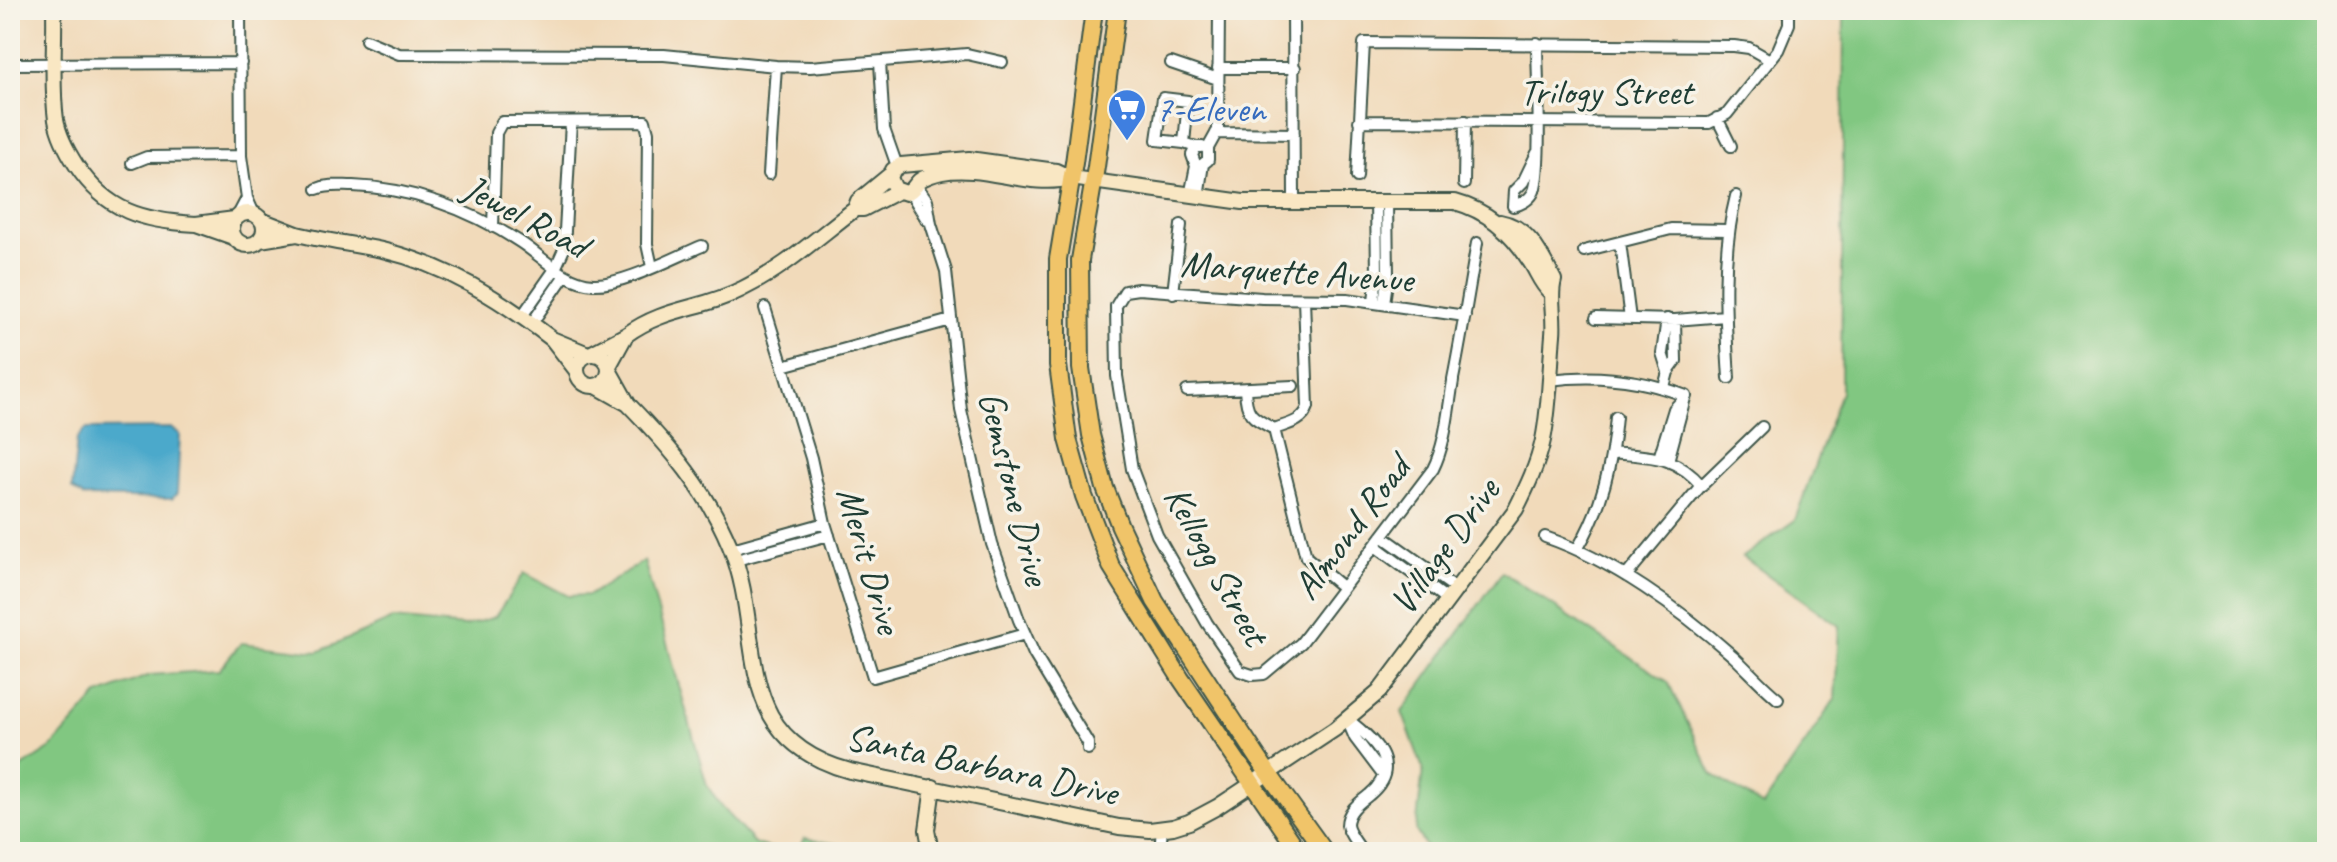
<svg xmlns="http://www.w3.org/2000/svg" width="2337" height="862" font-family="Caveat,sans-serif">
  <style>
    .green { fill: #81c781; stroke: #50825a; stroke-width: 2 }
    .water { fill: #4ca9cb; stroke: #367380; stroke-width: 2 }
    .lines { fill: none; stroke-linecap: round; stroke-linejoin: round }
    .street-casing { stroke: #3e5548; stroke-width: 14 }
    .secondary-casing { stroke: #3e5548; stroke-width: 18 }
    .primary-casing { stroke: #3e5548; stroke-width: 20 }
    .street { stroke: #fff; stroke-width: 10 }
    .secondary { stroke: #f9e7c3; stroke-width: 14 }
    .primary { stroke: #f0c469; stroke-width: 16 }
    .labels { text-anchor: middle; stroke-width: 7; stroke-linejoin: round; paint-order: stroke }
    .street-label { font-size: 38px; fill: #1f3d34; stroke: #f7f3e8 }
    .shop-label { font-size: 38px; fill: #366cbe; stroke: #f7f3e8; text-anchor: start }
  </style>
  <rect width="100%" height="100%" fill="#f7f3e8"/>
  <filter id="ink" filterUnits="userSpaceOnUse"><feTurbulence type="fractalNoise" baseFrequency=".0125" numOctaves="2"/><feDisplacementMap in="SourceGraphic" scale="16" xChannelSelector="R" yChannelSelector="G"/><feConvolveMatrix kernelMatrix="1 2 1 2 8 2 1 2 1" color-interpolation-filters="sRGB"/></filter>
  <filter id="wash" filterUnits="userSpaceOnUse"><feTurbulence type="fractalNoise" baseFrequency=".006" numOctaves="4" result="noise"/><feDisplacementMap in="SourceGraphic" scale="32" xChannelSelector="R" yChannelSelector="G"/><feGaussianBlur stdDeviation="1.8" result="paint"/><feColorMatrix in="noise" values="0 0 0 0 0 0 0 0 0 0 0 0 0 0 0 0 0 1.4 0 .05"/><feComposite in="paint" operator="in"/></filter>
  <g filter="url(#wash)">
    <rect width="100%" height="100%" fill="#f1daba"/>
    <path class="green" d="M1844,10H2327V852H1429L1416,831L1423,769L1402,712L1502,572L1668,682L1712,774L1763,806L1835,699L1839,626L1743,557L1795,520L1841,392Z
      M644,561L707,785L721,807L755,844L786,852H10V775L51,748L98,695L150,675L219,670L241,643L318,652L393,619L465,626L495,617L524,573L568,596L589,595Z
      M805,838L851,847L859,852H797Z"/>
    <path class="water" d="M171,428L180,434L177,493L172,499L84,497L72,489L77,439L86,429Z"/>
  </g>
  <g filter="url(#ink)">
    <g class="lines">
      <g class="street-casing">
        <path id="street" d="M240,10L241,156L247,198
          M1293,10L1294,201
          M366,40L399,54L664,55L776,66L810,67L967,54L1002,62
          M880,62L884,129L897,166
          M1171,63L1218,79
          M10,64L241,63
          M1218,68H1295
          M1717,118L1731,146
          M1359,121L1709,123L1727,114L1778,50L1789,24V10
          M1216,133L1294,134
          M1184,143L1188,101L1163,98L1157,140L1184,143L1196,147
          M132,163L147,157L241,156
          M769,174L776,66
          M1357,177L1364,43L1734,46L1749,48L1770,60
          M1464,184L1465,121
          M917,186L927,200L931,224L946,271L961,410L992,544L1019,620L1034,654L1088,743V749
          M317,189C328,184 341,186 353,186C412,188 470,210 520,242C543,257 564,282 593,284C621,286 675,257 702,246
          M910,192L927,220
          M1190,196L1196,166L1192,155L1196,147H1202
          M1198,197L1203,164L1208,160V148L1218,130L1219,10
          M1513,206C1520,205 1529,200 1533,193C1543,176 1537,70 1537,43
          M1513,206L1514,191L1523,182L1537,153
          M237,217L247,198L255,216
          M493,227L496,133L502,122L645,121L648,132L647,244L652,267
          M1620,242L1630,319
          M1584,251L1671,229L1727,230
          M1173,293L1181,225
          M1374,301L1377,274L1376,201
          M1384,303L1388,275L1387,201
          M765,308L811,458L825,523L873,677L1025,634
          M522,316L555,269L564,249L571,122
          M1465,316L1347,299L1262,298L1138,289L1125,291L1116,306L1117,376L1132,469L1157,535L1207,623L1240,671L1252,675L1264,674L1301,643L1433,469C1446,443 1448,410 1453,381V379C1462,334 1469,288 1477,243
          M1596,318L1675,320L1725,316
          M1667,319L1662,353L1668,372
          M532,323L565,275
          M783,366L951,320
          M1729,378C1725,317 1721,255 1736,196
          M1549,380C1595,374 1642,379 1686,396
          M1664,387L1668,372L1676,361L1675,320
          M1245,389C1246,415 1251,417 1274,429
          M1187,391L1293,386
          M1274,429L1306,557L1342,587
          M1274,429C1288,424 1303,422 1308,407L1304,299
          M1612,453C1651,457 1674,454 1702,486
          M1659,458L1674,409L1686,396
          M1668,461L1685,398
          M1382,536L1455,588
          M1545,537C1612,560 1680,609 1733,656C1748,670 1762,686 1778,699
          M1375,546L1447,599
          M1578,548C1602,507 1612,465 1616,417
          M732,549L825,523
          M736,560L829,535
          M1626,576L1699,488L1762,427
          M1347,719C1372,738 1405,765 1369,795C1360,802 1347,811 1347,825C1348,834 1358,844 1362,852
          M1349,724L1355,738L1383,775
          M1160,852L1162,829"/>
      </g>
      <g class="secondary-casing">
        <path id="secondary" d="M54,10C55,47 51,84 56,120C59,137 67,151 76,165C107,212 143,221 196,224
          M1071,178C1029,189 985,164 942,172C936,173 924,177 919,181C913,187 914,190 906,193L895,189L890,178L893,170L901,165L969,159L1056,171L1071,178L1243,202H1455C1488,211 1511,231 1529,260C1537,271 1540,283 1550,292
          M855,209H863L898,191
          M232 229a16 16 0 1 1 32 0a16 16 0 1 1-32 0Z
          M297,234C325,241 354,244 382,250C446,265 500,299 552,339
          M233,237L196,224L235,219
          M260,240L297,234L261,220
          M626,335C666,306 702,310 742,289C783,269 818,237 855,209L858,201L891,174
          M592,353L626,335L609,366
          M577 370a16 16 0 1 1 32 0a16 16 0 1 1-32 0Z
          M576,370L552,339L588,354
          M596,386L628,404L609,370
          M628,404C670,447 707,490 730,546C767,635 726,737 850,771L1119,827L1150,830L1173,827L1189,822L1217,807L1335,729L1379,692L1516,509C1527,487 1538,464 1543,440C1550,406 1550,369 1553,335C1555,316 1549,297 1554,280C1541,255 1529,227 1500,222
          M931,852L927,830L933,787"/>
      </g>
      <g class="primary-casing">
        <path id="primary" d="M1094,10L1074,163L1058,259V365L1068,439L1084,496L1111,566L1181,679L1299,852
          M1117,10L1096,167L1080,260L1081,368L1091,435L1105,488L1120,526L1155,601L1268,773L1325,852"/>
      </g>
      <use href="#street" class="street"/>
      <use href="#secondary" class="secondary"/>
      <use href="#primary" class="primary"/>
    </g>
  </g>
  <defs>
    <g id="supermarket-pin" transform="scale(2)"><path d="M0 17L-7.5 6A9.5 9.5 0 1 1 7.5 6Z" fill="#3f7fe0" stroke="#f7f3e8"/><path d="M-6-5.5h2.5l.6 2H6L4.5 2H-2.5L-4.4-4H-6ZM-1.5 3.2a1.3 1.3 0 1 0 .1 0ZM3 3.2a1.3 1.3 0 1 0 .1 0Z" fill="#fff"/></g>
  </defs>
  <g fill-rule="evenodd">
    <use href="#supermarket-pin" x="1127" y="108"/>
  </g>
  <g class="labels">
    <g class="street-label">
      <text x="1606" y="104">Trilogy Street</text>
      <text transform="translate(526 216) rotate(28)" y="13">Jewel Road</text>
      <text transform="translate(1297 271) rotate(4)" y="13">Marquette Avenue</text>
      <text transform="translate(1015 488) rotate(76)" y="13">Gemstone Drive</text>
      <text transform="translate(1351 527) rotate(-53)" y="13">Almond Road</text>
      <text transform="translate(1444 546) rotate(-54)" y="13">Village Drive</text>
      <text transform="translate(870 560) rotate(74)" y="13">Merit Drive</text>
      <text transform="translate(1217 565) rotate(61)" y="13">Kellogg Street</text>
      <text transform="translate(982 764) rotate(12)" y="13">Santa Barbara Drive</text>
    </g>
    <g class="shop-label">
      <text x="1155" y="121">7-Eleven</text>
    </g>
  </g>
  <rect width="2337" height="862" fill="none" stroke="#f7f3e8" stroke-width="40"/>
</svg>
